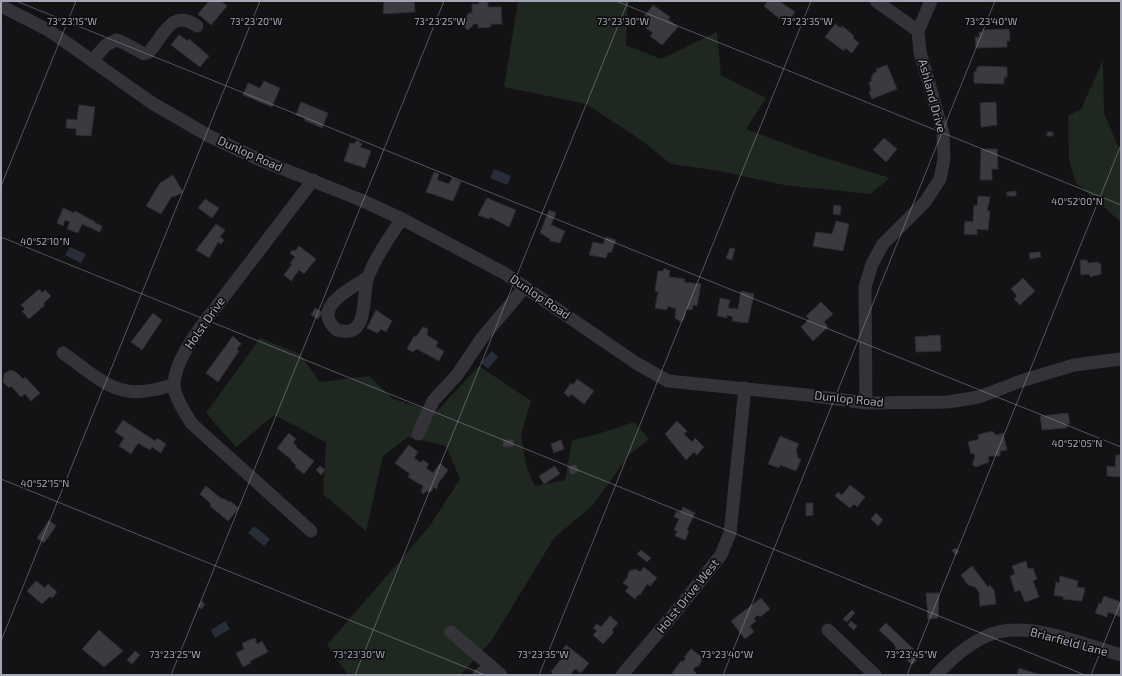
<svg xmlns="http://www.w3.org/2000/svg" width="1122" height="676" font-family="'Exo 2',sans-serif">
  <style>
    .green { fill: #1f2721 }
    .water { fill: #282e39 }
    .building { fill: #3a3a3f; stroke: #2d2c30 }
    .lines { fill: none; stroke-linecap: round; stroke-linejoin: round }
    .minor { stroke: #333339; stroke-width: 13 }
    .ticks { fill: none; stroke: #a3a6b6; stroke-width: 1; stroke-opacity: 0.45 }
    .labels { text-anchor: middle; stroke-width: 3.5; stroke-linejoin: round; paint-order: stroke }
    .street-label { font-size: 12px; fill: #a3a6b6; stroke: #0e0e0f }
    .ticks-label { font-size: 10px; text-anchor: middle; fill: #a3a6b6; stroke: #0e0e0f; stroke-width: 3.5; stroke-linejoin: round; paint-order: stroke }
  </style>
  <rect width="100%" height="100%" fill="#131214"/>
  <path class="green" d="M518,1H628L626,45L661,59L717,32L721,75L766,98L746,129L819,156L890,178L870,194L784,185L720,171L671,164L641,140L586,104L504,87Z
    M1103,60L1104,113L1121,153V222L1076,183L1069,160L1068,116L1081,109Z
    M260,338L300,354L320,382L369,376L393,399L436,412L479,366L531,401L521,435L526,466L535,486L565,480L572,440L598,434L634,422L649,439L629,455L593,505L554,538L492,640L461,675H348L327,645L429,527L460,479L446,446L408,437L383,456L366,531L323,494L326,442L274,415L236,447L206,413Z"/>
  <path class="water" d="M494,169L511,176L507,185L490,178Z
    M70,247L86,254L81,263L65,255Z
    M492,351L498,357L488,369L481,363Z
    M254,526L270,539L264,546L248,533Z
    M225,621L230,629L215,638L211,630Z"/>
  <path class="building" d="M209,1H221L227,6L211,25L198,14Z
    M384,1H414L415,12L383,14Z
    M479,1H488V7H501L502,24H491V27L478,28V24H474L468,30L460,24L469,13H472V4H479Z
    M768,1H779L795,12L786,24L764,6Z
    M653,5L670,17L668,19L678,27L662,45L650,36L653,33L646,28L648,26L644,22L645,20L643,18Z
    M835,24L841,28L842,26L846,29L854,36L853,38L859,43L852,53L845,48L844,51L825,37Z
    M1009,29L1010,41H1007V47L976,48L975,37H979V32H983V30Z
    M179,35L188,41L189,39L209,56L200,67L171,45Z
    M887,65L897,89L872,99L869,92L871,91L869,82L872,81L871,78L874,73L877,72L876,69Z
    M981,66L1007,67V77H1004V84L974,83V72H976L977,67Z
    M264,81L280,88L272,107L243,95L248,83L260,88Z
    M301,102L328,113L322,128L304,120L305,118L296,115Z
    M996,102L997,125L981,127L980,103Z
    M79,105L95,107L91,136L76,135V129L66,128L67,119L77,120Z
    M1047,132H1053V136H1047Z
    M884,138L897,149L886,162L873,150Z
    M357,140L362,144L360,147L371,151L365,168L344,161L350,143L354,144Z
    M981,149H997L998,169H992V180H980Z
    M434,172L439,174L437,180L449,184L452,178L461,182L453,201L426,192Z
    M173,175L183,192L174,197L172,196L161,214L146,206L160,183Z
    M1016,191V196H1007V192Z
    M978,196L990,197L987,211H990L988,230L977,229V235L964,234L965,221L973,222L974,205L977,206Z
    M487,198L516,210L509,227L490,217L489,219L478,215Z
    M205,199L219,208L212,218L198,208Z
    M834,205L841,206L840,215L833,214Z
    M63,208L74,213L75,211L95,222V223L102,226L100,232L82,224L78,233L67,229L70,222L65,220L63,226L57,223Z
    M549,210L556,213L551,225L565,231L560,243L550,241V239L540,233Z
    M836,221L849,224L843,251L813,246L816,232L832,234Z
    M216,224L225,230L220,237L224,240L221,244L218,242L209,258L196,250Z
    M606,237L616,240L611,253L608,252L606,258L589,255L593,242L603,244Z
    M299,246L316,259L304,274L299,270L291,281L284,275L292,264L290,263L295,257L290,253L292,250L295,251Z
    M730,248L735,249L732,260L726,258Z
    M1040,252L1041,257L1030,259L1029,253Z
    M1080,260H1087L1088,263L1099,262V264H1101V274L1090,277L1089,274L1081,275Z
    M664,268L670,271L669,277L685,279L684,282L701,284L697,306L693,305L692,310L686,309L684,319L681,322L675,318L676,309L668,306L667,310L655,308L658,292L655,291L658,271H663Z
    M1023,278L1035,291L1020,305L1014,299L1017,296L1011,289Z
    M39,289L42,293L45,290L51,296L43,304L45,305L29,319L22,311L25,309L21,305Z
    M741,291L754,294L748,323L732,321L733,317L727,315V318L717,316L720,298L730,300L728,308L738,309Z
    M821,302L833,314L824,322L828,327L813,341L801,327L809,319L806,316Z
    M315,308L322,312L318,319L311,315Z
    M376,310L392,321L386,332L381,329L377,333L367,328Z
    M153,313L162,320L142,350L131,342Z
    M423,327L428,329L427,335L438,342L436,347L444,351L439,361L417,349L413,352L407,349L414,336L416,337Z
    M940,335L941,351L916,352L915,337Z
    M233,336L241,344L237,349L239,351L218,382L206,373Z
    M10,370L16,372L23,379L25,377L40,393L31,401L25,394L21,397L11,386L9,388L3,382L4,374Z
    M577,379L594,391L584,404L571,394L569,397L564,393L571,383L573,385Z
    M1068,413L1070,424H1067V428L1042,430L1040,416Z
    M123,420L155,441L157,438L166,444L161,453L152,447L150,450L138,443L131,454L119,446L124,438L115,432Z
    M677,421L687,431L684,434L692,442L695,438L704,447L697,455L694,452L686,460L665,434Z
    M992,431L996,435L1003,433L1007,450L1000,451V456H988L989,462L976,467L973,465V461L975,458L974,453L971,454L968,442L979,439L978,435Z
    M289,433L296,439L293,443L297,446L296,447L314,461L304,474L295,467L296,465L291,461L292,460L277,448Z
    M780,436L799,444L796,450L798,458L801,459L796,471L780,465L779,468L768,464Z
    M503,439L514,440L513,447H503Z
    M561,440L564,449L554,453L551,444Z
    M409,445L418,452L414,458L421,463L423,460L429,464L426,468L433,473L440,463L448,470L437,485L438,486L436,489L434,487L431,492L426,491L424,494L421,492L423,486L408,477L410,474L395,463Z
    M1116,455H1121V477L1107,476V466L1115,467Z
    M576,464L579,471L571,475L568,467Z
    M320,466L325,470L321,475L316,470Z
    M555,466L560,474L544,484L539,476Z
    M850,485L865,497L857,507L854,504L850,508L835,496L838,492L842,495Z
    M206,486L222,499L223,498L229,502L230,501L239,508L228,521L210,506L211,504L200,494Z
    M806,503H813V515L806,516Z
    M683,507L695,513L687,530L689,531L685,540L675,536L677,531L674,530L679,519L674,517L677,511L680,513Z
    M876,513L883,520L878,526L871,519Z
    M49,520L56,526L44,543L37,538Z
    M956,548L959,552L955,555L952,550Z
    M641,550L651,558L647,562L637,554Z
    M1026,561L1028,569L1033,568L1037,579L1033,581L1039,597L1025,602L1020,590L1015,592L1010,576L1015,574L1012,566Z
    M972,566L988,587L990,585L994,590L996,604L980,606L979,592L975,587L968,585L961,575Z
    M644,567L657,578L650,586L647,584L640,595L639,594L635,599L625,591L629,587L623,583L627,578L629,571L636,569L640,572Z
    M1060,576L1078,581L1077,587L1085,588L1082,601L1063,599L1064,597L1054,595L1056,582L1059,583Z
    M36,581L45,588L48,584L57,592L52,598L50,596L42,604L27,591Z
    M926,593H939L938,618L928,619Z
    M1104,596L1121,602V617L1108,612L1107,617L1095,613L1099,603L1101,604Z
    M761,598L770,609L760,617L758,615L754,618L756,621L750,626L754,632L745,639L731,621Z
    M202,601L205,605L201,609L198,606Z
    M852,610L855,613L847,622L843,619Z
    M610,616L618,623L612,630L614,632L603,644L593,635L597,631L593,628L597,624L601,627Z
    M851,621L857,626L854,630L848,625Z
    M886,623L921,656L912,665L895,649L896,648L893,643L879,630Z
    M99,630L123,651L104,667L82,649Z
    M255,638L257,644L262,641L268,652L250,661L251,663L243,667L236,653L244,649L242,643Z
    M566,645L589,663L581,673L575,669L570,675H554L551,672L564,655L561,652Z
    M691,649L703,658L698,667L696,666L693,670L696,673L694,675H675L672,673L681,661L683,662L686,658L684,657Z
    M135,651L140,655L132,664L127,660Z
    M1019,668L1040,675H1017Z"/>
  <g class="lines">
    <path class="minor" d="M1,6L50,31L152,103L209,136L258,159L361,200L402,219L504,273L636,363L668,381L807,395L866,403L948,402L979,397L1021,381L1074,365L1121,359
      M918,31L931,1
      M92,61L106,45L116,40C127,43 134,49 144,54L149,52C164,35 172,8 197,26
      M367,278C350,289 310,308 337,330C371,340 361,294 368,277C376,256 389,237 402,219
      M63,353C105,383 120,404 174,384
      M866,403L865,287L872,264L883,244L925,202L940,179L944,159L943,133L920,52L918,31L876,1
      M418,434L433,401L457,375L482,338L525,287
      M311,531L191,423C185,412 173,396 174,383C176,363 189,344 200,328L313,180
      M828,630L875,675
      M451,632L501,675
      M479,675L491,666
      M622,675L678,609L721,555L730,533L745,388
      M936,675C953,657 974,638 998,632C1035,623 1086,645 1121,655"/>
  </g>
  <path class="ticks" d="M16,1L1121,447M616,1L1121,205M1,186L76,1M1,237L1085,675M1,479L485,675M1,641L260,1M171,675L444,1M355,675L628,1M539,675L811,1M723,675L995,1M907,675L1121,145M1091,675L1121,601"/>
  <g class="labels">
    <g class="street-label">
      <text transform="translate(932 96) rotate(75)" y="4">Ashland Drive</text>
      <text transform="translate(250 154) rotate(24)" y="4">Dunlop Road</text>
      <text transform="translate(540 297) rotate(34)" y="4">Dunlop Road</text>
      <text transform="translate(205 323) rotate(-55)" y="4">Holst Drive</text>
      <text transform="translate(849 399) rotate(6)" y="4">Dunlop Road</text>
      <text transform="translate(688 596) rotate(-51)" y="4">Holst Drive West</text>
      <text transform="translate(1069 642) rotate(15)" y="4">Briarfield Lane</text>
    </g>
  </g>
  <g class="ticks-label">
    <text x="623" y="25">73°23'30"W</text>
    <text x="72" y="25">73°23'15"W</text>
    <text x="256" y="25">73°23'20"W</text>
    <text x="440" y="25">73°23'25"W</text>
    <text x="807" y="25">73°23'35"W</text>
    <text x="991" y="25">73°23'40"W</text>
    <text x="1077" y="205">40°52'00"N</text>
    <text x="45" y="245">40°52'10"N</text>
    <text x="1077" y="447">40°52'05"N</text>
    <text x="45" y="487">40°52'15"N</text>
    <text x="175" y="658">73°23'25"W</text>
    <text x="359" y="658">73°23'30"W</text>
    <text x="543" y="658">73°23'35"W</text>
    <text x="727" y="658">73°23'40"W</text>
    <text x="911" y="658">73°23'45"W</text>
  </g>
  <rect width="1122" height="676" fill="none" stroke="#a3a6b6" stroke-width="4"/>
</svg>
